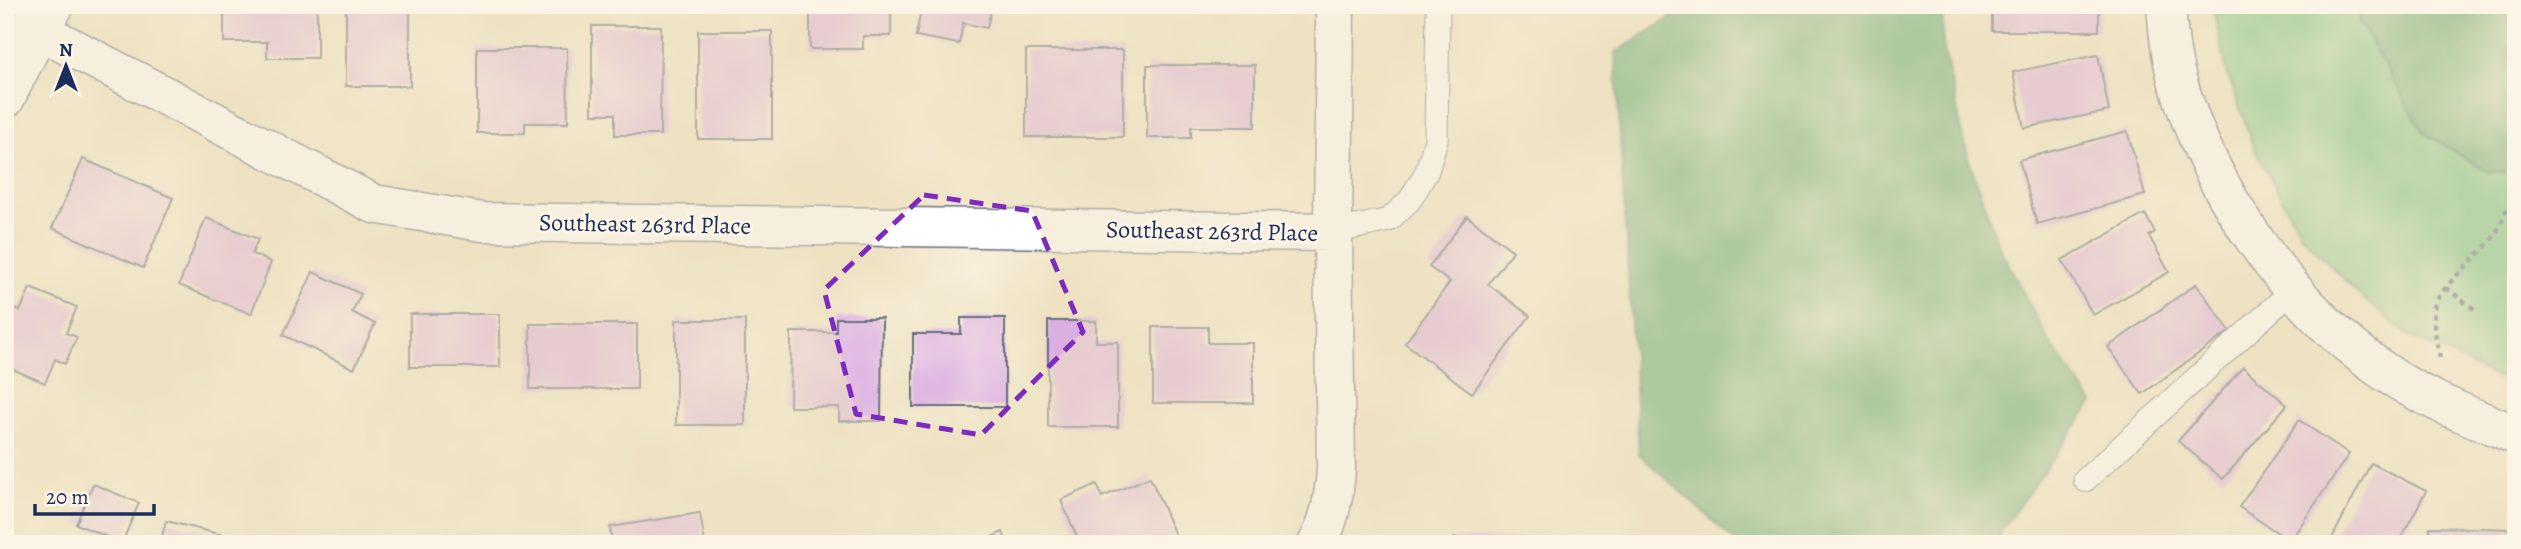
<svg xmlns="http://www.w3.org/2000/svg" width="2521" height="549" font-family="Alegreya,serif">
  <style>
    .green { fill: #79c686; stroke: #4a7a72; stroke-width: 2 }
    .forest { fill: #62ab73; stroke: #3e6d68; stroke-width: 2 }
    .building { fill: #dcafe2 }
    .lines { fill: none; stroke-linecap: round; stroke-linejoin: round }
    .service-casing { stroke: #656e81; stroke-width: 25 }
    .minor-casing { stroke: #656e81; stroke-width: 41 }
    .path { stroke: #656e81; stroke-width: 4.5; stroke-dasharray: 5 5; stroke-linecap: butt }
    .service { stroke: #fff; stroke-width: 23 }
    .minor { stroke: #fff; stroke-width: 38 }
    .marked { fill: none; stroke: #7b2cbf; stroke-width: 5; stroke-dasharray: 14 9; stroke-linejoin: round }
    .labels { text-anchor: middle; stroke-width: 6; stroke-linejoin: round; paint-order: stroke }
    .street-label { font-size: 24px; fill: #1b2f5e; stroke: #fcf5e5 }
  </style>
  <rect width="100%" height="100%" fill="#fcf5e5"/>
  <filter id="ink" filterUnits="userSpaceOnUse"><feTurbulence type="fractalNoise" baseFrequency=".0143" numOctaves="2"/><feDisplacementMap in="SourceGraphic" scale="14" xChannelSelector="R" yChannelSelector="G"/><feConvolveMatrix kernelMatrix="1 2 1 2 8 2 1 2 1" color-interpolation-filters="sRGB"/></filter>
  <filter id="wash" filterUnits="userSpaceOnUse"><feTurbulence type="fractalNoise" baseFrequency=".00686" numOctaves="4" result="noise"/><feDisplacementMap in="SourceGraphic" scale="28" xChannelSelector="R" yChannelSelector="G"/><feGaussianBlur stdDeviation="1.57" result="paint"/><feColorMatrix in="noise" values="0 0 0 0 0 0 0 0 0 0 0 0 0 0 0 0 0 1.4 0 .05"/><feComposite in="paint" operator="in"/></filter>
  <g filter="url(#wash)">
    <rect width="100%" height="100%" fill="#eee2c2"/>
    <path class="green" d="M2212,5H2362L2359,21L2486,171L2516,173V384L2489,374L2408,335L2358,294L2302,236L2254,148L2228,75Z"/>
    <path class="forest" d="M1687,5H1943V45L1968,157L1998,244L2048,340L2093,403L2000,532L2001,544H1738L1639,454L1615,53L1681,11Z
      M2362,5H2516V173L2486,171L2423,132L2359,21Z"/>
    <g id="blocks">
      <path class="building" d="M224,5H317V58H267V42H224Z
        M346,5H410V86H346Z
        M810,5H891V36H863V49H810Z
        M922,5H992L987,28L963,23L959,44L916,36Z
        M1992,5H2099V31H1992Z
        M592,26H661L660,135H615V114H592Z
        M698,31H772V139H698Z
        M477,48H567L568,123H525V133H477Z
        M1026,50H1123V137H1026Z
        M2098,55L2109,111L2024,128L2013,72Z
        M1147,65H1255V127H1191V138H1147Z
        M2127,131L2145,195L2037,224L2019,160Z
        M83,159L173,198L143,268L52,228Z
        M2145,214L2155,232L2149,236L2169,272L2093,315L2062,260Z
        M1467,216L1513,251L1488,284L1530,316L1472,393L1405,343L1450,282L1429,267Z
        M206,218L258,239L252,254L271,262L251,314L179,285Z
        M313,272L361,294L352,312L375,324L354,369L283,335Z
        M2196,284L2230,331L2142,394L2108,347Z
        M30,288L77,307L66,333L77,337L65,364L55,359L45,383L5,366V305L20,311Z
        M410,314H500V367H410Z
        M836,318H882L881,421H839V407H790L791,332H836Z
        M961,318H1005V407H913V334H961Z
        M676,320H745V425H676Z
        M1048,321H1096V342H1118V427H1048Z
        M530,324H637V389H530Z
        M1153,327H1208V343H1253V403H1153Z
        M2243,367L2287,405L2223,479L2178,441Z
        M2299,420L2349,454L2290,541L2239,507Z
        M2371,463L2426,491L2398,544H2329Z
        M1150,477L1179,544H1080L1061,500L1097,484L1102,497Z
        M93,484L139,503L122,543L76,524Z
        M700,513L705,544H612L610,527Z
        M166,521L243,540L242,544H160Z
        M2430,527L2516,529V544H2430Z
        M1003,532L1007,544H975Z
        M1454,538L1569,539V544H1454Z"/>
    </g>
  </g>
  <g filter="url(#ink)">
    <use href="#blocks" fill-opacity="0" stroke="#656e81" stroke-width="2"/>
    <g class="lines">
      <g class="service-casing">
        <path id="service" d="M1333,232L1389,220L1410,200L1427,171L1436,140L1438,5
          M2085,480L2293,290"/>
      </g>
      <g class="minor-casing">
        <path id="minor" d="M2166,5C2168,30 2170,55 2177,79C2209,190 2287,304 2382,370C2423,399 2470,416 2516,435
          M5,13L374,204L482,222L1333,232
          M5,99L39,31L55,5
          M1317,544C1330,521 1334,496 1336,470L1333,232L1335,5"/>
      </g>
      <path class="path" d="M2446,288L2477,311
        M2440,358C2437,342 2432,325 2434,309C2436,290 2480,255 2493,238C2502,226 2503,209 2516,201"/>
      <use href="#service" class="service"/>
      <use href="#minor" class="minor"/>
    </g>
  </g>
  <path d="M0 0H2521V549H0ZM924,195L1032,211L1083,332L981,435L856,414L824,290Z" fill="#eee2c2" fill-opacity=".55" fill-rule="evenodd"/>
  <path class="marked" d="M924,195L1032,211L1083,332L981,435L856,414L824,290Z"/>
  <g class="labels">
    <g class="street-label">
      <text transform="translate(645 224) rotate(1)" y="8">Southeast 263rd Place</text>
      <text transform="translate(1212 231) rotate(1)" y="8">Southeast 263rd Place</text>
    </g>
  </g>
  <rect width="2521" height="549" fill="none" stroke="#fcf5e5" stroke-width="28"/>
  <g transform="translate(66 66)" stroke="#fcf5e5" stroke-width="5" paint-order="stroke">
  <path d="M0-5L12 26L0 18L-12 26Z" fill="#1b2f5e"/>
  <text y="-10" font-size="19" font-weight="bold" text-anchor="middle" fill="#1b2f5e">N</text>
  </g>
  <path d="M35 504v10h119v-10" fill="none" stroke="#1b2f5e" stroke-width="3.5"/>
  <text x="46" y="504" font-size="21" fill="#1b2f5e" stroke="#fcf5e5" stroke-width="5" paint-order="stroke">20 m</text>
</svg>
